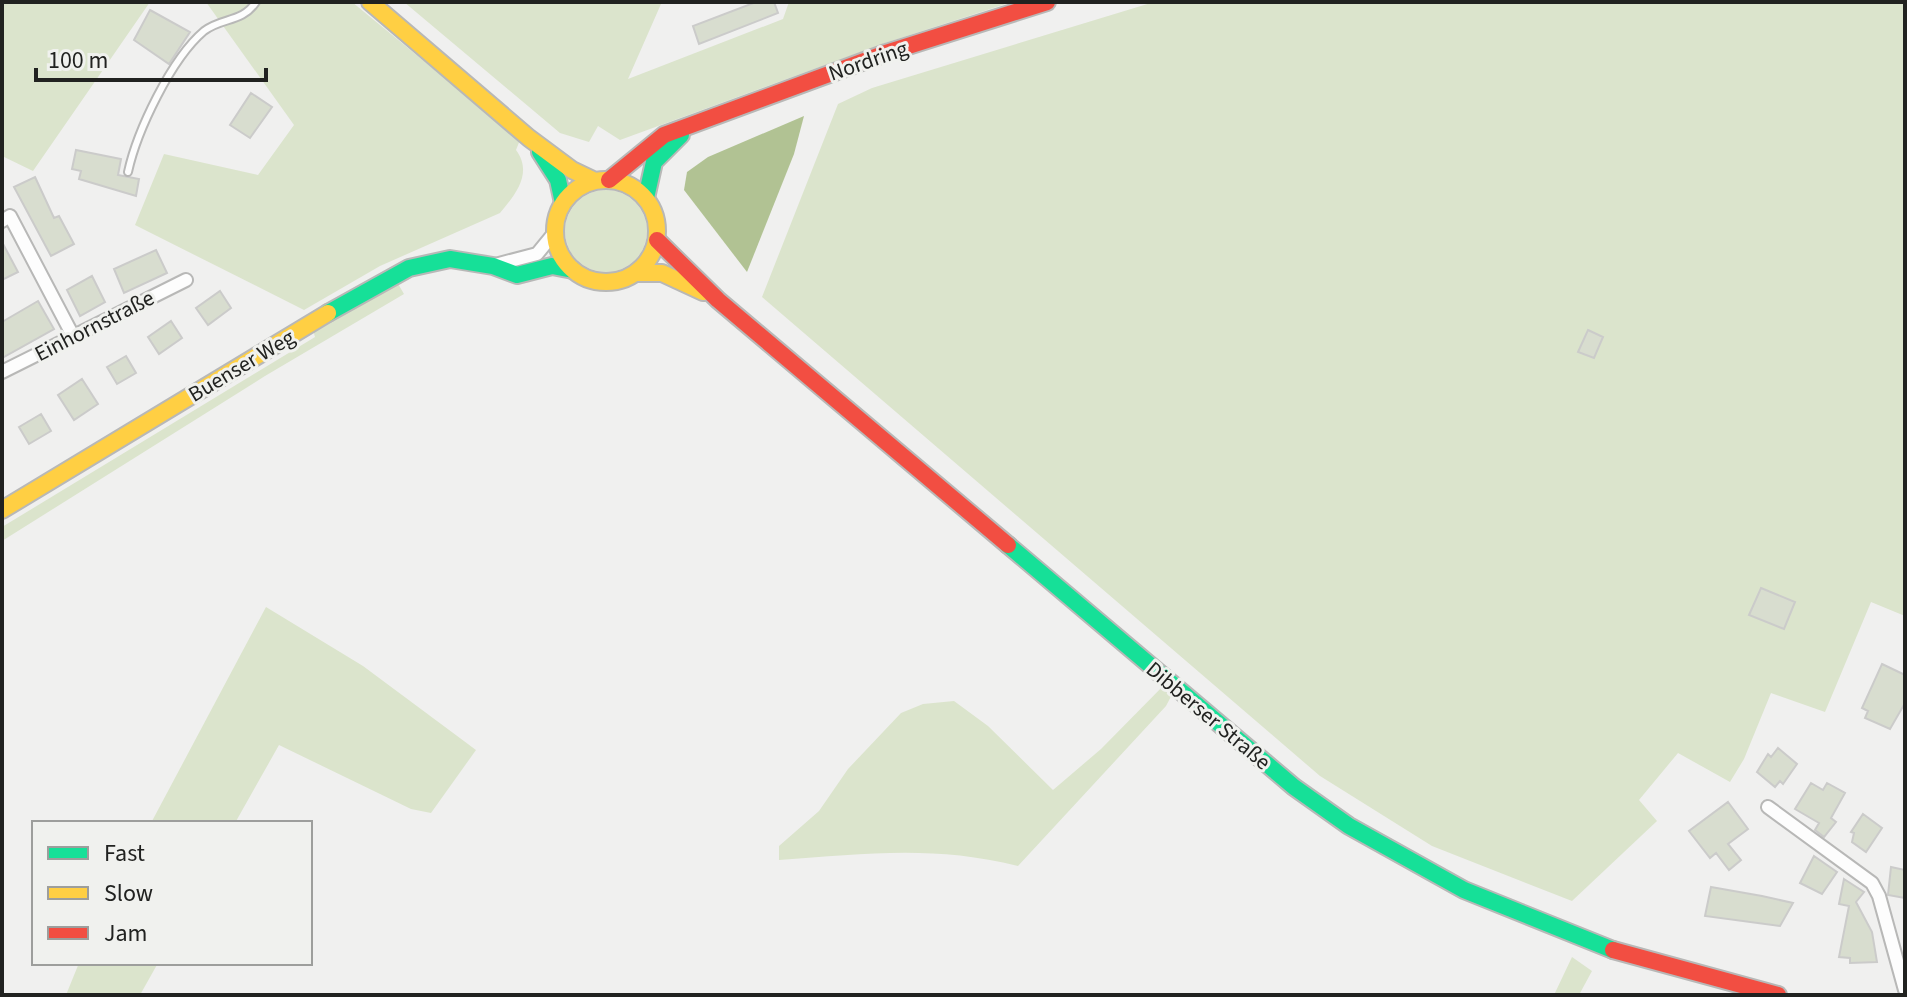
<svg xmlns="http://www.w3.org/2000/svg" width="1907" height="997" font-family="'Source Sans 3',sans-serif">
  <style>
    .green { fill: #dbe4cc }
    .water { fill: #b1c293 }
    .building { fill: #d8ddcf; stroke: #cbcbca; stroke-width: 2 }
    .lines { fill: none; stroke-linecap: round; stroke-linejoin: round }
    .lane-casing { stroke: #b8b8b7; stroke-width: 10 }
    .street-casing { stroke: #b8b8b7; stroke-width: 16 }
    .fast-casing { stroke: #b8b8b7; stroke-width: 20 }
    .slow-casing { stroke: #b8b8b7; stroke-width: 20 }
    .jam-casing { stroke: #b8b8b7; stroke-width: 20 }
    .lane { stroke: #fdfdfd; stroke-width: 6 }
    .street { stroke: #fdfdfd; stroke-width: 12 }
    .fast { stroke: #16e098; stroke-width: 16 }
    .slow { stroke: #ffcf43; stroke-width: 16 }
    .jam { stroke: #f24e42; stroke-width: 16 }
    .labels { text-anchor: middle; stroke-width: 6; stroke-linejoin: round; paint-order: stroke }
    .street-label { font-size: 22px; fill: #212220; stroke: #f0f1ee }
  </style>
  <rect width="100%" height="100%" fill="#f0f0ef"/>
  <path class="green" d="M2,2H150L33,171L2,156Z
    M206,2H352L520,140L516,150C533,173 516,194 500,213L380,266L304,310L135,225L164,154L258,175L294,125Z
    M404,2L661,4L628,79L783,19L789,2H1012L888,42L620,140L598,126L589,142L560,133Z
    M1154,2H1905V616L1871,602L1825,712L1771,693L1744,759L1730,782L1678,753L1639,800L1657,821L1572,901L1432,846L1320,776L762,297L838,104L872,88Z
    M565 231a41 41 0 1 1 82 0a41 41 0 1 1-82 0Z
    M397,282L404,294L265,376L2,541V527L315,337L313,330Z
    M266,607L363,666L476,750L431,813L411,809L279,745L235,823H151Z
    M1168,681L1176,687L1166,706L1018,866C933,845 865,854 779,860V846L819,811L848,769L901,713L923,704L954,701L988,726L1053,790L1101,749Z
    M1572,957L1592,971L1579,995H1554Z
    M79,963H158L140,995H66Z"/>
  <path class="water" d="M804,116L794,154L747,272L684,190L687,172L708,157Z"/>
  <path class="building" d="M756,2H774L778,13L699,44L693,26Z
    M150,10L190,32L169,64L134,40Z
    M251,93L272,107L250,138L230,125Z
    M76,150L121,159L118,175L139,179L136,196L79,179L81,171L72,169Z
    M35,177L54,218L59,216L74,244L51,256L14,187Z
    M2,242L18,272L2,280Z
    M156,250L167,273L124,293L114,269Z
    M92,276L105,302L80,316L67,290Z
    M220,291L231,308L208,325L196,308Z
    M38,301L54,329L2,358V322Z
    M171,321L182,338L159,354L148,337Z
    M1588,330L1603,337L1594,358L1578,352Z
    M126,356L136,373L117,384L107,367Z
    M82,379L98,404L74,420L58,395Z
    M41,414L51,431L29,444L19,427Z
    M1761,588L1795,602L1784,629L1749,615Z
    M1882,664L1905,675V703L1890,729L1865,718L1868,711L1862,708Z
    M1778,748L1797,764L1783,784L1780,781L1775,787L1757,772L1768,754L1771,757Z
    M1811,783L1823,790L1827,783L1845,793L1831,818L1836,822L1824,837L1815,830L1819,823L1795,809Z
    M1728,802L1748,829L1728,844L1741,860L1729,870L1716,853L1710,858L1689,831Z
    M1863,814L1882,828L1866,852L1852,842L1854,833L1851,832Z
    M1814,856L1837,872L1822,894L1800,883Z
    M1891,867L1905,870V898L1888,895Z
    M1844,879L1864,892L1856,902L1872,932L1877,962L1850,963V958L1839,957L1849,906L1839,904Z
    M1711,887L1762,896L1793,903L1780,926L1705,916Z"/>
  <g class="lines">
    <g class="lane-casing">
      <path id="lane" d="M128,172C137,131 171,59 204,31C222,17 242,23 256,2"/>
    </g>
    <g class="street-casing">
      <path id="street" d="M2,221L10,216L72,334
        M495,265L537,254L555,232
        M2,372L186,280
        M1768,807L1872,883L1879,896L1905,990"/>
    </g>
    <g class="fast-casing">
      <path id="fast" d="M540,152L558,180L563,203
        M646,198L654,162L681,135
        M328,313L409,268L450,259L493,266L517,275L552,266L573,270
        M1008,545L1294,787L1349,826L1464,890L1613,950"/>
    </g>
    <g class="slow-casing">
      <path id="slow" d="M370,2L529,138L572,170L595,181
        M555 231a51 51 0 1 1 102 0a51 51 0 1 1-102 0Z
        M636,273H662L703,292
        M2,510L328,313"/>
    </g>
    <g class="jam-casing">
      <path id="jam" d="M609,180L664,135L886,53L1047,2
        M657,240L718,300L1008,545
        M1613,950L1778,995"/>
    </g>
    <use href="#lane" class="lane"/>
    <use href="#street" class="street"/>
    <use href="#fast" class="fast"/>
    <use href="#slow" class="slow"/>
    <use href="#jam" class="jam"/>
  </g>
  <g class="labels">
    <g class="street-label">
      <text transform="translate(868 60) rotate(-19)" y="8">Nordring</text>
      <text transform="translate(94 325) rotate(-27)" y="8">Einhornstraße</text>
      <text transform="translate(241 365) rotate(-31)" y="8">Buenser Weg</text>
      <text transform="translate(1209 715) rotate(40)" y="8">Dibberser Straße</text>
    </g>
  </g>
  <rect width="1907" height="997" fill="none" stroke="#212220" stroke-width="8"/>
  <rect x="32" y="821" width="280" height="144" fill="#f0f1ee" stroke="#9d9e9c" stroke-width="2"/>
  <rect x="48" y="847" width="40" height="12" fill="#16e098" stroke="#9d9e9c" stroke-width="2"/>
  <text x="104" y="861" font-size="24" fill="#212220">Fast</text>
  <rect x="48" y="887" width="40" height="12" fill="#ffcf43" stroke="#9d9e9c" stroke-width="2"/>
  <text x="104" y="901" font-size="24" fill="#212220">Slow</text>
  <rect x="48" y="927" width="40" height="12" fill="#f24e42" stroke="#9d9e9c" stroke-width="2"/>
  <text x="104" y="941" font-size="24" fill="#212220">Jam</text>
  <path d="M36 68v12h230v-12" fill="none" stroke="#212220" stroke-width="4"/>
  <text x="48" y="68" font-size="24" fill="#212220" stroke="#f0f1ee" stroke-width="6" paint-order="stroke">100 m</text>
</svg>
